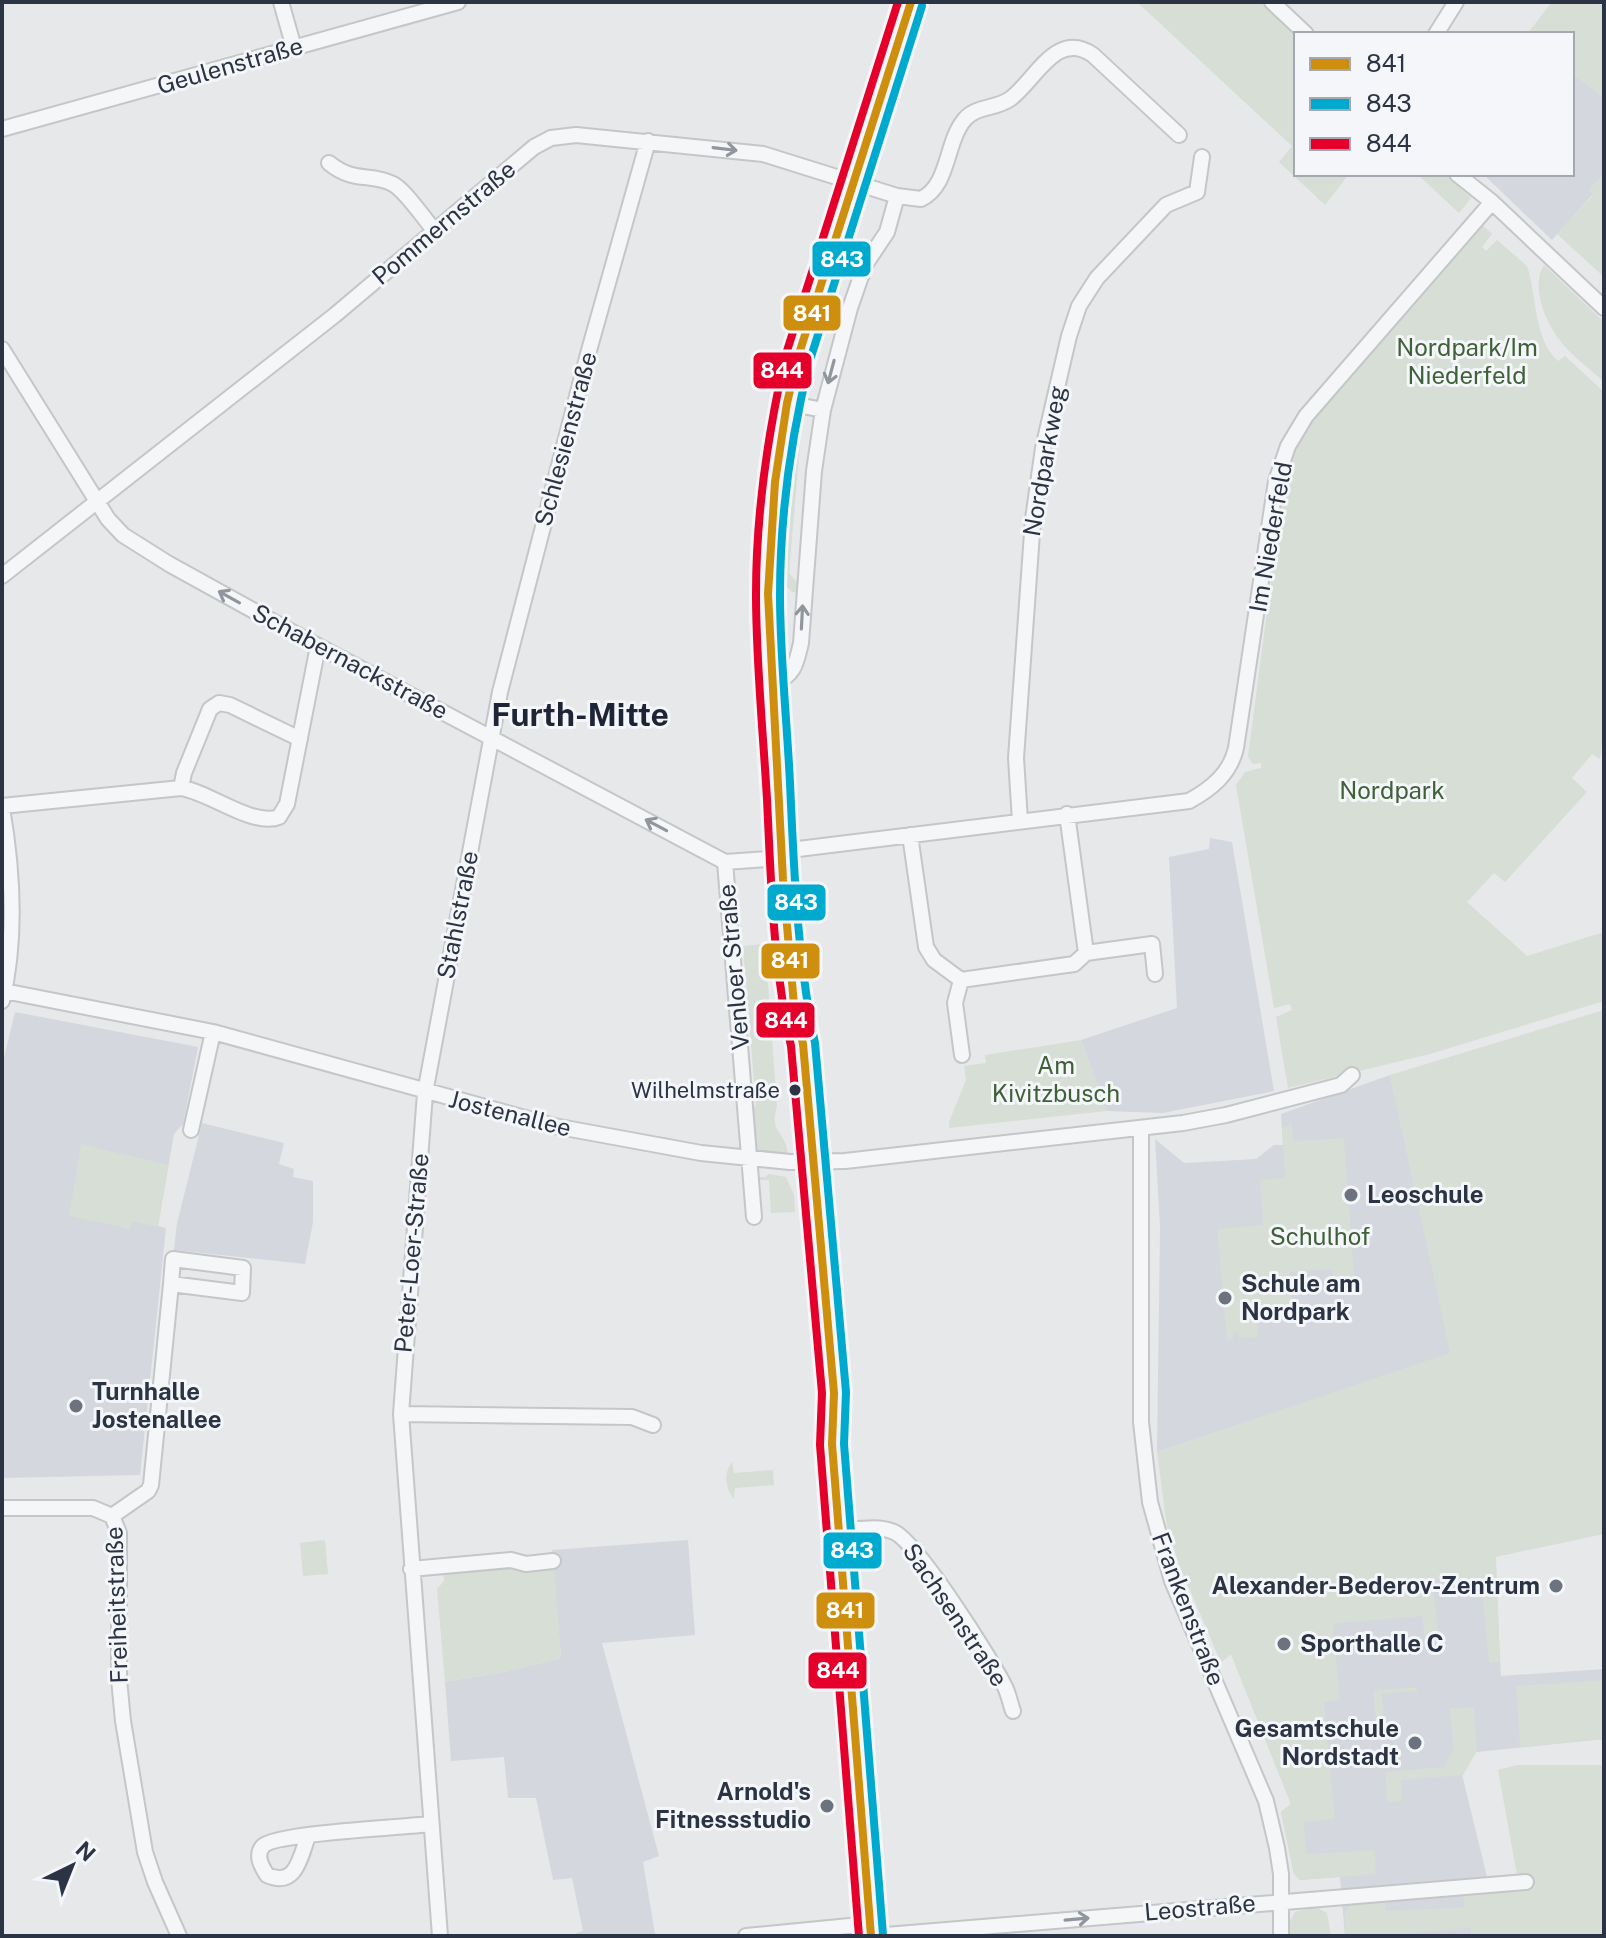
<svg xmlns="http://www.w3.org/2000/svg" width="1606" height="1938" font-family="'Public Sans',sans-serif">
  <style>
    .built { fill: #d4d7dd }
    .green { fill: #d6ded6 }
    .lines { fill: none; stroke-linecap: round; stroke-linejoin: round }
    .street-casing { stroke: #c4c6c8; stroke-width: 18 }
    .secondary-casing { stroke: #c4c6c8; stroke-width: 24 }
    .street { stroke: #f5f6f7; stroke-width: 14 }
    .secondary { stroke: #f8f8f8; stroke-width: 20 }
    .bus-1-casing { stroke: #f4f6f9; stroke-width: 14 }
    .bus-2-casing { stroke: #f4f6f9; stroke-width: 14 }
    .bus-3-casing { stroke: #f4f6f9; stroke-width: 14 }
    .bus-1 { stroke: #ce8f0e; stroke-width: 8 }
    .bus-2 { stroke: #00a9ce; stroke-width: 8 }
    .bus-3 { stroke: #e4002b; stroke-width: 8 }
    .oneway { stroke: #90959e }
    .bus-dot { fill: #2b3445; stroke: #f4f6f9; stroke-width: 3 }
    .poi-dot { fill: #6c737f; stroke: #f4f6f9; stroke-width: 3 }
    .labels { text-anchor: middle; stroke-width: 6; stroke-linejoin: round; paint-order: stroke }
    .bus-label { font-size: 22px; fill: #2b3445; stroke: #f4f6f9; text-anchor: end }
    .street-label { font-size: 24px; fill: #2b3445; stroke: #f4f6f9 }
    .park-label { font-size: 24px; fill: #3f6138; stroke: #f4f6f9 }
    .poi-label { font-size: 24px; font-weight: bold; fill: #2b3445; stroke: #f4f6f9; text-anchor: start }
    .district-label { font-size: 32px; font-weight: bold; fill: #1d2536; stroke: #f4f6f9 }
    .line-badge { stroke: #f4f6f9; stroke-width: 3 }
    .badge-label { font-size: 22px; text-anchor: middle; font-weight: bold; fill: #fff }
  </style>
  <rect width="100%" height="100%" fill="#e6e8ea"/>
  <path class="built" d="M1572,73L1604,98V174L1589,190L1593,194L1552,240L1483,174H1572Z
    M1210,838L1232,842L1274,1091L1163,1113L1107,1111L1081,1040L1177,1008L1169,857L1209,849Z
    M15,1012L198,1047L183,1124L174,1134L158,1226L166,1228L140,1475L2,1478V1066Z
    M1390,1075L1451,1353L1157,1452L1160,1227L1155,1139L1184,1163L1256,1159L1274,1145H1283L1281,1114Z
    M202,1123L284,1143L279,1164L294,1169L293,1177L313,1181V1222L305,1264L174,1250L177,1223Z
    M688,1540L695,1635L602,1643L659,1856L643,1862L655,1934L575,1936L574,1934L583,1931L572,1878L553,1880L536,1798H508L504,1757L451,1761L445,1682L508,1671L561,1658L552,1550Z
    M1495,1557L1501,1676L1604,1669V1739L1457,1754L1491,1893L1527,1890L1530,1936H1345L1340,1877L1300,1880L1294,1874L1281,1812L1291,1804L1231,1654L1221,1662L1211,1639L1401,1575Z"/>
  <path class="green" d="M1137,2H1261L1296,35V174H1349L1325,205L1279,162L1292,146Z
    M1552,2H1604V98L1572,73V34H1527Z
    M1417,174H1445L1471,198L1459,213Z
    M1604,174V277L1557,234L1593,195L1589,190Z
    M1481,224L1492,234L1482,247L1486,251L1497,240L1527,266C1537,295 1533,339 1558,361L1565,356L1604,392V728L1600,759L1592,754L1572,778L1587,792L1505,882L1494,873L1467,902L1527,956L1604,932V1001L1430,1054L1288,1088L1276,1017L1292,1010L1290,1004L1274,1008L1236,785L1245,772L1261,768V763L1253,764L1248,757L1284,481L1293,450L1313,417Z
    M1544,265L1604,322V382C1590,369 1573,357 1561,342C1546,324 1530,286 1544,265Z
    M800,444L789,573L799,585L798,593L792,592L787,587L788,529L795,448Z
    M765,944L777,1106C769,1134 785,1131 788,1153L782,1156L759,1153L753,1147L750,1107L756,1106L743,946Z
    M1604,1010V1534L1496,1557L1500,1662L1489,1663L1481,1581L1463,1583V1589H1459L1457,1578L1433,1580L1439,1640L1425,1641L1422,1616L1333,1624L1340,1700L1324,1702L1335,1819L1304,1822L1306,1854L1374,1850L1376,1874L1300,1880L1294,1874L1281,1812L1291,1804L1231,1654L1221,1662L1179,1565L1167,1527L1157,1452L1450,1353L1390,1075Z
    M1081,1040L1107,1111L949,1128V1122L966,1080L964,1066L986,1063L985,1055Z
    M1292,1123L1293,1141L1344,1138L1355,1286H1334L1332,1269L1290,1272L1293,1316L1257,1319L1258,1337L1240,1338L1239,1332L1233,1333V1339L1227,1340L1217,1229L1263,1225L1260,1180L1285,1178L1282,1128Z
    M81,1144L168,1165L158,1227L132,1221L130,1229L69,1216Z
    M769,1174L786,1177L794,1195L795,1212L771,1213L769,1180H756L755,1177H765Z
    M732,1462L734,1473L773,1470L774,1485L735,1488L734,1499C725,1487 723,1474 732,1462Z
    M325,1540L328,1574L303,1576L300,1543Z
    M514,1565L554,1567L561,1658L508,1671L445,1682L437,1589L444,1581L443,1570Z
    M1604,1680V1739L1520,1747L1516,1686Z
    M1417,1687V1691L1382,1694L1385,1730L1355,1733L1354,1719H1358L1359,1722L1376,1721L1373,1691Z
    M1474,1707L1477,1751L1463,1775L1401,1780L1402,1801L1387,1802L1385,1772L1444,1767L1453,1748L1450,1708Z
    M1517,1765H1604V1936H1471L1470,1928L1406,1934L1405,1936H1345C1342,1898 1351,1902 1385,1897L1386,1911L1464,1907V1895L1526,1890V1874L1517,1875L1498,1770Z
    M1316,1907L1327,1913L1331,1936H1289V1923L1295,1912Z"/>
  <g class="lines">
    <g class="street-casing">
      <path id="street" d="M281,2L294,48
        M1272,2L1306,34
        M1436,34L1456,2
        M2,129L458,2
        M329,163C355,184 370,172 393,184C406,191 424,219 435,231
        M1457,174L1492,202L1604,308
        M2,349L108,519L123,535L169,564L301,637L725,862L782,858
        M787,403L823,410L850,308L865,265L887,232L897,196
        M2,576L335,315L534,147L551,138L576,135L763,154L897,196L921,199C950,185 945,142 965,119C976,106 996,109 1010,99C1036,80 1056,29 1093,55L1179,135
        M774,684C795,674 796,664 801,643L814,471L823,410
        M181,788L184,773L210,709L219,703L230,705L300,739
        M2,806L181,788C210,792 252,827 279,817L287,804L318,646
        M2,808C13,871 17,938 2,1001
        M1067,814L1086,953
        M1020,821L1016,758L1033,519L1043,448L1069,336L1079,306L1097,278L1166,205L1197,192L1202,157
        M910,835L926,947L934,960L961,980L1074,964L1086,953L1152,944L1155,974
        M782,851L1189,801C1211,789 1230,774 1236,748L1276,481L1288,446L1306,416L1492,202
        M725,862L754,1217
        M961,980L955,1003L962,1055
        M4,991L213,1032L554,1126L701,1153L790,1162L845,1161L1183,1123L1226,1115L1341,1085L1352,1075
        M1141,1128V1422L1150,1502L1172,1581L1266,1801L1277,1848L1281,1874V1936
        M191,1130L213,1032
        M401,1414L632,1417L653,1425
        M2,1508H93L112,1516
        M112,1516L148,1491L151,1485L171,1284L173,1259L243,1268L242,1293L171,1284
        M112,1516L119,1533V1679L123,1721L145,1852L155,1882L179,1936
        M838,1531C856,1530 877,1525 894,1532C917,1542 992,1660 1005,1687C1009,1695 1010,1703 1013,1711
        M411,1569L511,1560L526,1564L553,1561
        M308,1836C300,1858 296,1888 267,1875C261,1866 255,1855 263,1846C275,1833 406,1827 431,1824
        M440,1936L401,1414L425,1093L500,692L588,354L648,141
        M746,1936L870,1924
        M874,1936L1526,1882"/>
    </g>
    <g class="secondary-casing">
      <path id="secondary" d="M871,1936L832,1444L834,1393L803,1044L794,1005L783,880L768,594L775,482L787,403L798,357L911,2"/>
    </g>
    <use href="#street" class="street"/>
    <use href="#secondary" class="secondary"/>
    <g class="bus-1-casing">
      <path id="bus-1" d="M871,1936L832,1444L834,1393L803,1044L794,1005L783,880L768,594L775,482L787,403L798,357L911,2"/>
    </g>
    <g class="bus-2-casing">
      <path id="bus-2" d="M883,1935L844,1444L846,1392L815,1043C797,958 794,870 790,783C787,721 780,657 780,595C780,516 791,436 810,360L922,6"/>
    </g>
    <g class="bus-3-casing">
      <path id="bus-3" d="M859,1936L820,1445L822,1393L791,1046C773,966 771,881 767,799C763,731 756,662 756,594C756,513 768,432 786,354L898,2"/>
    </g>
    <use href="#bus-1" class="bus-1"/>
    <use href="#bus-2" class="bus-2"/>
    <use href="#bus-3" class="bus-3"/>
  </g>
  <defs><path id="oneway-shaft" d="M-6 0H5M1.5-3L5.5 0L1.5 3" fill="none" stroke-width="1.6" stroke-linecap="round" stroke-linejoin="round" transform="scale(2)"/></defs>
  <g class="oneway">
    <use href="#oneway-shaft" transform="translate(725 149) rotate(7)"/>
    <use href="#oneway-shaft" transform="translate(831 372) rotate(105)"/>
    <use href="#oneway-shaft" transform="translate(229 597) rotate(-151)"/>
    <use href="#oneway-shaft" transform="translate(802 617) rotate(-87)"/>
    <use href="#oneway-shaft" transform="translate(656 825) rotate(-152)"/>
    <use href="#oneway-shaft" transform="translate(1077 1919) rotate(-5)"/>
  </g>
  <circle class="bus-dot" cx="795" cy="1090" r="7"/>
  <g class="poi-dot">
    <circle cx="1351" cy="1195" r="8"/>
    <circle cx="1225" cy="1298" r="8"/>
    <circle cx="76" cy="1406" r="8"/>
    <circle cx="1556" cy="1586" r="8"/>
    <circle cx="1284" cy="1644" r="8"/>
    <circle cx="1415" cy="1743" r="8"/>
    <circle cx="827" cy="1806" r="8"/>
  </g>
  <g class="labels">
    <g class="bus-label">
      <text x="780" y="1098">Wilhelmstraße</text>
    </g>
    <g class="street-label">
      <text transform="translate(230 66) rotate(-16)" y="8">Geulenstraße</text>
      <text transform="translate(444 223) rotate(-40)" y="8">Pommernstraße</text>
      <text transform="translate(566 439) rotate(-75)" y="8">Schlesienstraße</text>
      <text transform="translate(1045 461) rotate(-80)" y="8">Nordparkweg</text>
      <text transform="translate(1271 537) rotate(-80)" y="8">Im Niederfeld</text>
      <text transform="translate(350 662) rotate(28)" y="8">Schabernackstraße</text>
      <text transform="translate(458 915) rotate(-79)" y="8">Stahlstraße</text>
      <text transform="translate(734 967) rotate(-95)" y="8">Venloer Straße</text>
      <text transform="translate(510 1114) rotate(14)" y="8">Jostenallee</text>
      <text transform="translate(412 1253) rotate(-85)" y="8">Peter-Loer-Straße</text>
      <text transform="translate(117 1605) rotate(-92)" y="8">Freiheitstraße</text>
      <text transform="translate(1188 1609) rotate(69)" y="8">Frankenstraße</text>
      <text transform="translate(955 1615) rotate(56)" y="8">Sachsenstraße</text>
      <text transform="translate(1200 1908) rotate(-5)" y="8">Leostraße</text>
    </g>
    <g class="park-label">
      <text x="1467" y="356">Nordpark/Im<tspan x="1467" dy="28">Niederfeld</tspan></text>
      <text x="1392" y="799">Nordpark</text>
      <text x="1056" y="1074">Am<tspan x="1056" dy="28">Kivitzbusch</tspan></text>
      <text x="1320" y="1245">Schulhof</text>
    </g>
    <g class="poi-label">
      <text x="1367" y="1203">Leoschule</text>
      <text x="1241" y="1292">Schule am<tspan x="1241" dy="28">Nordpark</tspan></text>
      <text x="92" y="1400">Turnhalle<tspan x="92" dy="28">Jostenallee</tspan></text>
      <text x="1540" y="1594" text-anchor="end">Alexander-Bederov-Zentrum</text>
      <text x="1300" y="1652">Sporthalle C</text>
      <text x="1399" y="1737" text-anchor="end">Gesamtschule<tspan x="1399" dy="28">Nordstadt</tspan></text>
      <text x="811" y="1800" text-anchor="end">Arnold's<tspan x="811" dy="28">Fitnessstudio</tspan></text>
    </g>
    <g class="district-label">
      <text x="580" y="726">Furth-Mitte</text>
    </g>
  </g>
  <g class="line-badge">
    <rect x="811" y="240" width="61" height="38" rx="8" fill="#00a9ce"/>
    <rect x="782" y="294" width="60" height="38" rx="8" fill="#ce8f0e"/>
    <rect x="752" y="351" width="61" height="39" rx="8" fill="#e4002b"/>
    <rect x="766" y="883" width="61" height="39" rx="8" fill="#00a9ce"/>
    <rect x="760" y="942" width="61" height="38" rx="8" fill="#ce8f0e"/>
    <rect x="755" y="1001" width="61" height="38" rx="8" fill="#e4002b"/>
    <rect x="822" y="1531" width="61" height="39" rx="8" fill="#00a9ce"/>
    <rect x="815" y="1591" width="61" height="39" rx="8" fill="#ce8f0e"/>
    <rect x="807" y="1651" width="61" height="39" rx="8" fill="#e4002b"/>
  </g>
  <g class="badge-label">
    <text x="842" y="267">843</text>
    <text x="812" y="321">841</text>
    <text x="782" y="378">844</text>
    <text x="796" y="910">843</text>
    <text x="790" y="968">841</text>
    <text x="786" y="1028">844</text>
    <text x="852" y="1558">843</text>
    <text x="845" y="1618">841</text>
    <text x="838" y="1678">844</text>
  </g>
  <rect width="1606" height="1938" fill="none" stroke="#2b3445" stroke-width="8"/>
  <rect x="1294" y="32" width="280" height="144" fill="#f4f6f9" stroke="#a4a8b1" stroke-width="2"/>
  <rect x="1310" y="58" width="40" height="12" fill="#ce8f0e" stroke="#a4a8b1" stroke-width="2"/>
  <text x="1366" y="72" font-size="24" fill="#2b3445">841</text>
  <rect x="1310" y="98" width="40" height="12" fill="#00a9ce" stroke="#a4a8b1" stroke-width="2"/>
  <text x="1366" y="112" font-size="24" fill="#2b3445">843</text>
  <rect x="1310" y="138" width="40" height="12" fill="#e4002b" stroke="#a4a8b1" stroke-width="2"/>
  <text x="1366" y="152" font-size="24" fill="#2b3445">844</text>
  <g transform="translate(72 1866) rotate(43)" stroke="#f4f6f9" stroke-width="6" paint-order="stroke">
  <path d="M0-6L14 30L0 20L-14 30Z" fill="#2b3445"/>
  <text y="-12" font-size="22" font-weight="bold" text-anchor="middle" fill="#2b3445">N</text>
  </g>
</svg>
